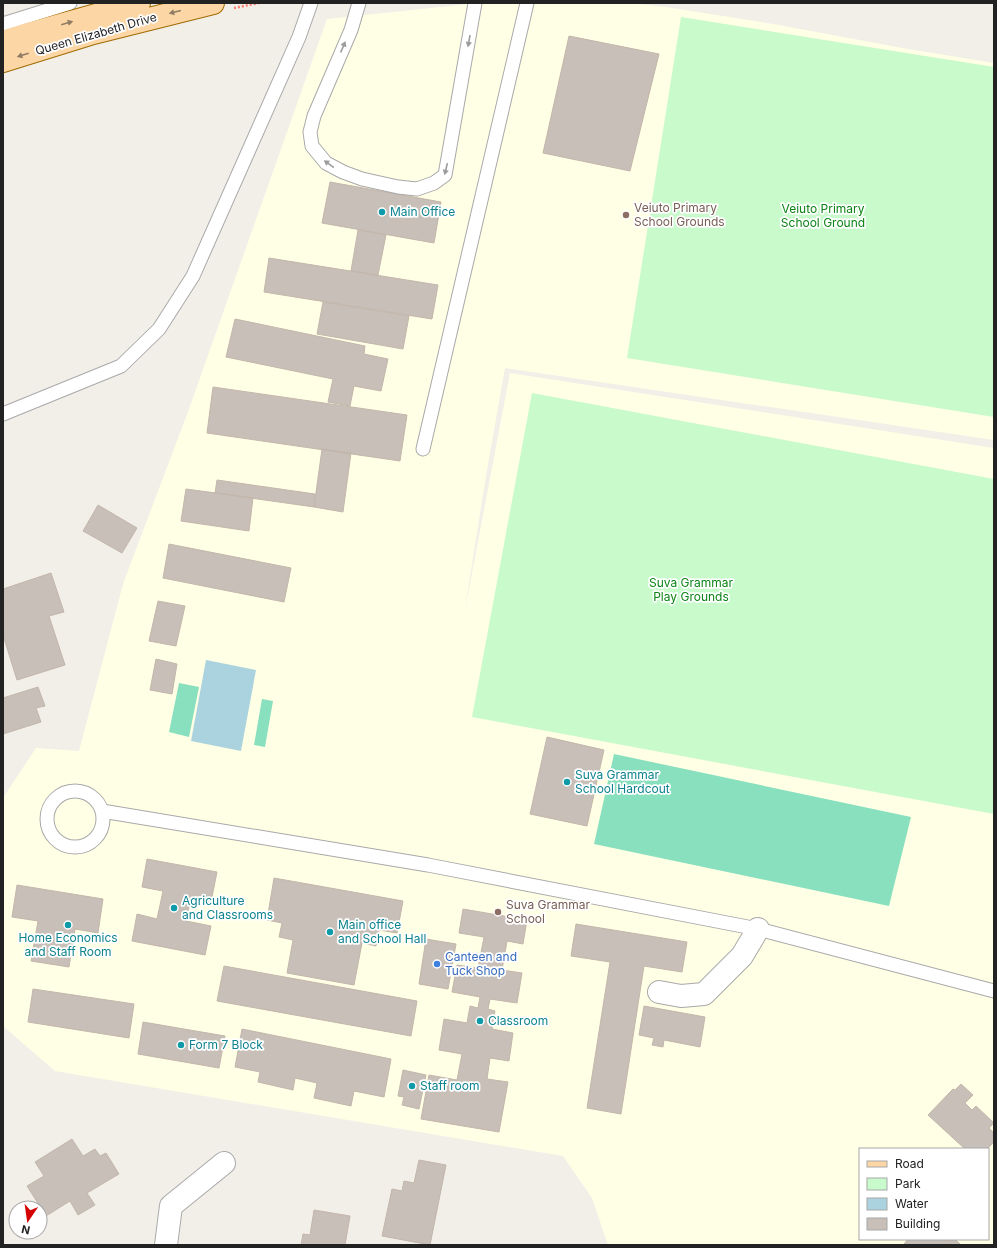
<svg xmlns="http://www.w3.org/2000/svg" width="997" height="1248" font-family="Inter,sans-serif">
  <style>
    .education { fill: #ffffe5; fill-rule: evenodd }
    .park { fill: #c8facc }
    .pitch { fill: #88e0be }
    .water { fill: #aad3df }
    .building { fill: #c7bfb8; stroke: #c4b6ab }
    .lines { fill: none; stroke-linecap: round; stroke-linejoin: round }
    .service-casing { stroke: #a9a9a9; stroke-width: 15 }
    .minor-casing { stroke: #a9a9a9; stroke-width: 24 }
    .primary-casing { stroke: #a06b00; stroke-width: 24 }
    .path { stroke: #fa8072; stroke-width: 2.5; stroke-dasharray: 2 2; stroke-linecap: butt }
    .service { stroke: #fff; stroke-width: 13 }
    .minor { stroke: #fff; stroke-width: 22 }
    .primary { stroke: #fcd6a4; stroke-width: 22 }
    .oneway { fill: #8f7c63 }
    .oneway2 { fill: #9c9c9c }
    .culture-dot { fill: #0f9aa8; stroke: #fff; stroke-width: 1.5 }
    .education-dot { fill: #8d6e63; stroke: #fff; stroke-width: 1.5 }
    .shop-dot { fill: #3f7fe0; stroke: #fff; stroke-width: 1.5 }
    .labels { text-anchor: middle; stroke-width: 3.5; stroke-linejoin: round; paint-order: stroke }
    .street-label { font-size: 12px; fill: #222; stroke: #fff }
    .education-label { font-size: 12px; fill: #785e54; stroke: #fff; text-anchor: start }
    .park-label { font-size: 12px; fill: #0c8416; stroke: #fff }
    .culture-label { font-size: 12px; fill: #0d838f; stroke: #fff; text-anchor: start }
    .shop-label { font-size: 12px; fill: #366cbe; stroke: #fff; text-anchor: start }
  </style>
  <rect width="100%" height="100%" fill="#f2efe9"/>
  <path class="education" d="M478,3H630L666,7L773,24L908,49L994,63V440L505,368L486,476L464,615L510,373L994,448V1245H608L592,1198L563,1156L55,1071L3,1026V798L36,748L79,751L123,584L189,409L327,19ZM860,1149H988V1239H860Z"/>
  <path class="park" d="M681,17L994,67V417L627,358Z
    M532,393L994,479V814L472,717Z"/>
  <path class="pitch" d="M179,683L199,687L189,737L169,732Z
    M262,699L273,701L265,747L254,745Z
    M614,754L911,817L889,906L594,844Z"/>
  <path class="water" d="M206,660L256,670L241,751L191,741Z"/>
  <path class="building" d="M569,36L659,54L630,171L543,153Z
    M330,182L441,202L434,243L322,223Z
    M358,230L386,235L378,275L351,271Z
    M269,258L438,285L432,319L264,292Z
    M323,302L409,316L403,349L317,334Z
    M235,319L365,346L364,354L388,359L381,391L354,386L350,406L328,402L333,379L226,357Z
    M213,387L407,415L400,461L207,433Z
    M322,449L351,453L343,512L314,507Z
    M217,480L315,494L314,507L215,493Z
    M186,489L253,498L249,531L181,521Z
    M98,505L137,528L122,553L83,531Z
    M169,544L291,568L284,602L163,578Z
    M51,573L64,612L49,616L65,665L17,680L3,635V589Z
    M158,601L185,606L176,646L149,641Z
    M156,659L177,664L172,694L150,690Z
    M38,687L45,706L36,708L41,722L3,734V698Z
    M547,737L604,750L587,826L530,814Z
    M147,859L217,872L211,902L191,898L186,921L211,926L205,955L132,941L137,914L157,919L163,891L142,887Z
    M274,878L403,901L397,933L379,930L376,946L362,943L354,985L287,973L293,940L279,937L282,923L267,920Z
    M17,885L103,899L98,933L75,929L69,967L31,961L38,921L12,917Z
    M463,909L527,920L523,944L507,941L502,970L522,973L517,1003L490,999L488,1009L495,1011L492,1029L513,1033L509,1061L490,1058L487,1079L508,1082L499,1132L421,1119L429,1075L457,1080L462,1054L439,1050L444,1019L467,1023L470,1006L478,1008L480,997L452,992L457,965L478,968L484,937L459,933Z
    M576,924L687,942L682,972L644,966L621,1114L587,1108L610,962L571,956Z
    M426,939L456,944L448,989L419,984Z
    M224,966L417,1001L411,1036L217,1001Z
    M33,989L134,1004L129,1038L28,1022Z
    M644,1006L705,1017L700,1047L664,1040L663,1047L652,1045L654,1038L639,1035Z
    M143,1022L225,1036L219,1068L138,1054Z
    M242,1029L391,1059L384,1097L354,1091L351,1106L314,1098L317,1083L295,1078L293,1090L258,1082L260,1072L235,1067Z
    M403,1070L426,1075L419,1109L402,1105L404,1097L398,1096Z
    M961,1084L973,1095L965,1103L972,1110L976,1106L994,1123L989,1128L994,1133V1142L987,1149H965L928,1115L953,1089L955,1090Z
    M72,1139L83,1156L95,1149L100,1156L106,1153L119,1174L87,1193L95,1205L78,1215L70,1201L46,1216L27,1186L44,1176L35,1162Z
    M419,1160L446,1165L430,1245L382,1236L392,1189L402,1191L404,1181L414,1183Z
    M314,1210L350,1216L345,1245H301L303,1234L310,1235Z
    M908,1239H946L949,1241L950,1239H955L961,1245H905L904,1244Z"/>
  <g class="lines">
    <g class="service-casing">
      <path id="service" d="M359,3L351,30L314,116L310,132L312,146L326,163L343,172L362,179L398,187L417,189L434,183L445,175L475,3
        M3,24L70,3
        M3,414L121,366L159,329L193,276L299,37L311,3
        M423,449L527,3
        M47 819a28 28 0 1 1 56 0a28 28 0 1 1-56 0Z
        M102,811L428,865L758,929L994,991"/>
    </g>
    <g class="minor-casing">
      <path id="minor" d="M659,992L681,996L704,994L742,956L758,929
        M166,1245L171,1206L224,1163"/>
    </g>
    <g class="primary-casing">
      <path id="primary" d="M3,42L28,34L139,3
        M3,61L93,33L213,3"/>
    </g>
    <path class="path" d="M234,8L259,3"/>
    <use href="#service" class="service"/>
    <use href="#minor" class="minor"/>
    <use href="#primary" class="primary"/>
  </g>
  <defs><path id="oneway-solid" d="M-6-.8H1V-3.2L6.5 0L1 3.2V.8H-6Z"/></defs>
  <g class="oneway">
    <use href="#oneway-solid" transform="translate(175 12) rotate(166)"/>
    <use href="#oneway-solid" transform="translate(67 23) rotate(-16)"/>
    <use href="#oneway-solid" transform="translate(23 55) rotate(162)"/>
  </g>
  <g class="oneway2">
    <use href="#oneway-solid" transform="translate(469 41) rotate(100)"/>
    <use href="#oneway-solid" transform="translate(343 47) rotate(-67)"/>
    <use href="#oneway-solid" transform="translate(329 164) rotate(-144)"/>
    <use href="#oneway-solid" transform="translate(446 169) rotate(103)"/>
  </g>
  <g class="culture-dot">
    <circle cx="382" cy="212" r="4"/>
    <circle cx="567" cy="782" r="4"/>
    <circle cx="174" cy="908" r="4"/>
    <circle cx="68" cy="925" r="4"/>
    <circle cx="330" cy="932" r="4"/>
    <circle cx="480" cy="1021" r="4"/>
    <circle cx="181" cy="1045" r="4"/>
    <circle cx="412" cy="1086" r="4"/>
  </g>
  <g class="education-dot">
    <circle cx="626" cy="215" r="4"/>
    <circle cx="498" cy="912" r="4"/>
  </g>
  <circle class="shop-dot" cx="437" cy="964" r="4"/>
  <g class="labels">
    <g class="street-label">
      <text transform="translate(96 34) rotate(-16)" y="4">Queen Elizabeth Drive</text>
    </g>
    <g class="education-label">
      <text x="634" y="212">Veiuto Primary<tspan x="634" dy="14">School Grounds</tspan></text>
      <text x="506" y="909">Suva Grammar<tspan x="506" dy="14">School</tspan></text>
    </g>
    <g class="park-label">
      <text x="823" y="213">Veiuto Primary<tspan x="823" dy="14">School Ground</tspan></text>
      <text x="691" y="587">Suva Grammar<tspan x="691" dy="14">Play Grounds</tspan></text>
    </g>
    <g class="culture-label">
      <text x="390" y="216">Main Office</text>
      <text x="575" y="779">Suva Grammar<tspan x="575" dy="14">School Hardcout</tspan></text>
      <text x="182" y="905">Agriculture<tspan x="182" dy="14">and Classrooms</tspan></text>
      <text x="338" y="929">Main office<tspan x="338" dy="14">and School Hall</tspan></text>
      <text x="68" y="942" text-anchor="middle">Home Economics<tspan x="68" dy="14">and Staff Room</tspan></text>
      <text x="488" y="1025">Classroom</text>
      <text x="189" y="1049">Form 7 Block</text>
      <text x="420" y="1090">Staff room</text>
    </g>
    <g class="shop-label">
      <text x="445" y="961">Canteen and<tspan x="445" dy="14">Tuck Shop</tspan></text>
    </g>
  </g>
  <rect width="997" height="1248" fill="none" stroke="#222222" stroke-width="8"/>
  <rect x="859" y="1148" width="130" height="92" fill="#ffffff" stroke="#a7a7a7"/>
  <rect x="867" y="1161" width="20" height="6" fill="#fcd6a4" stroke="#a7a7a7"/>
  <text x="895" y="1168" font-size="12" fill="#222222">Road</text>
  <rect x="867" y="1178" width="20" height="12" fill="#c8facc" stroke="#a7a7a7"/>
  <text x="895" y="1188" font-size="12" fill="#222222">Park</text>
  <rect x="867" y="1198" width="20" height="12" fill="#aad3df" stroke="#a7a7a7"/>
  <text x="895" y="1208" font-size="12" fill="#222222">Water</text>
  <rect x="867" y="1218" width="20" height="12" fill="#c7bfb8" stroke="#a7a7a7"/>
  <text x="895" y="1228" font-size="12" fill="#222222">Building</text>
  <g transform="translate(28 1220) rotate(193)"><circle r="19" fill="#ffffff" stroke="#a7a7a7"/>
  <path d="M0-3L7 15L0 10L-7 15Z" fill="#d40000"/>
  <text y="-6" font-size="11" font-weight="bold" text-anchor="middle" fill="#222222">N</text>
  </g>
</svg>
